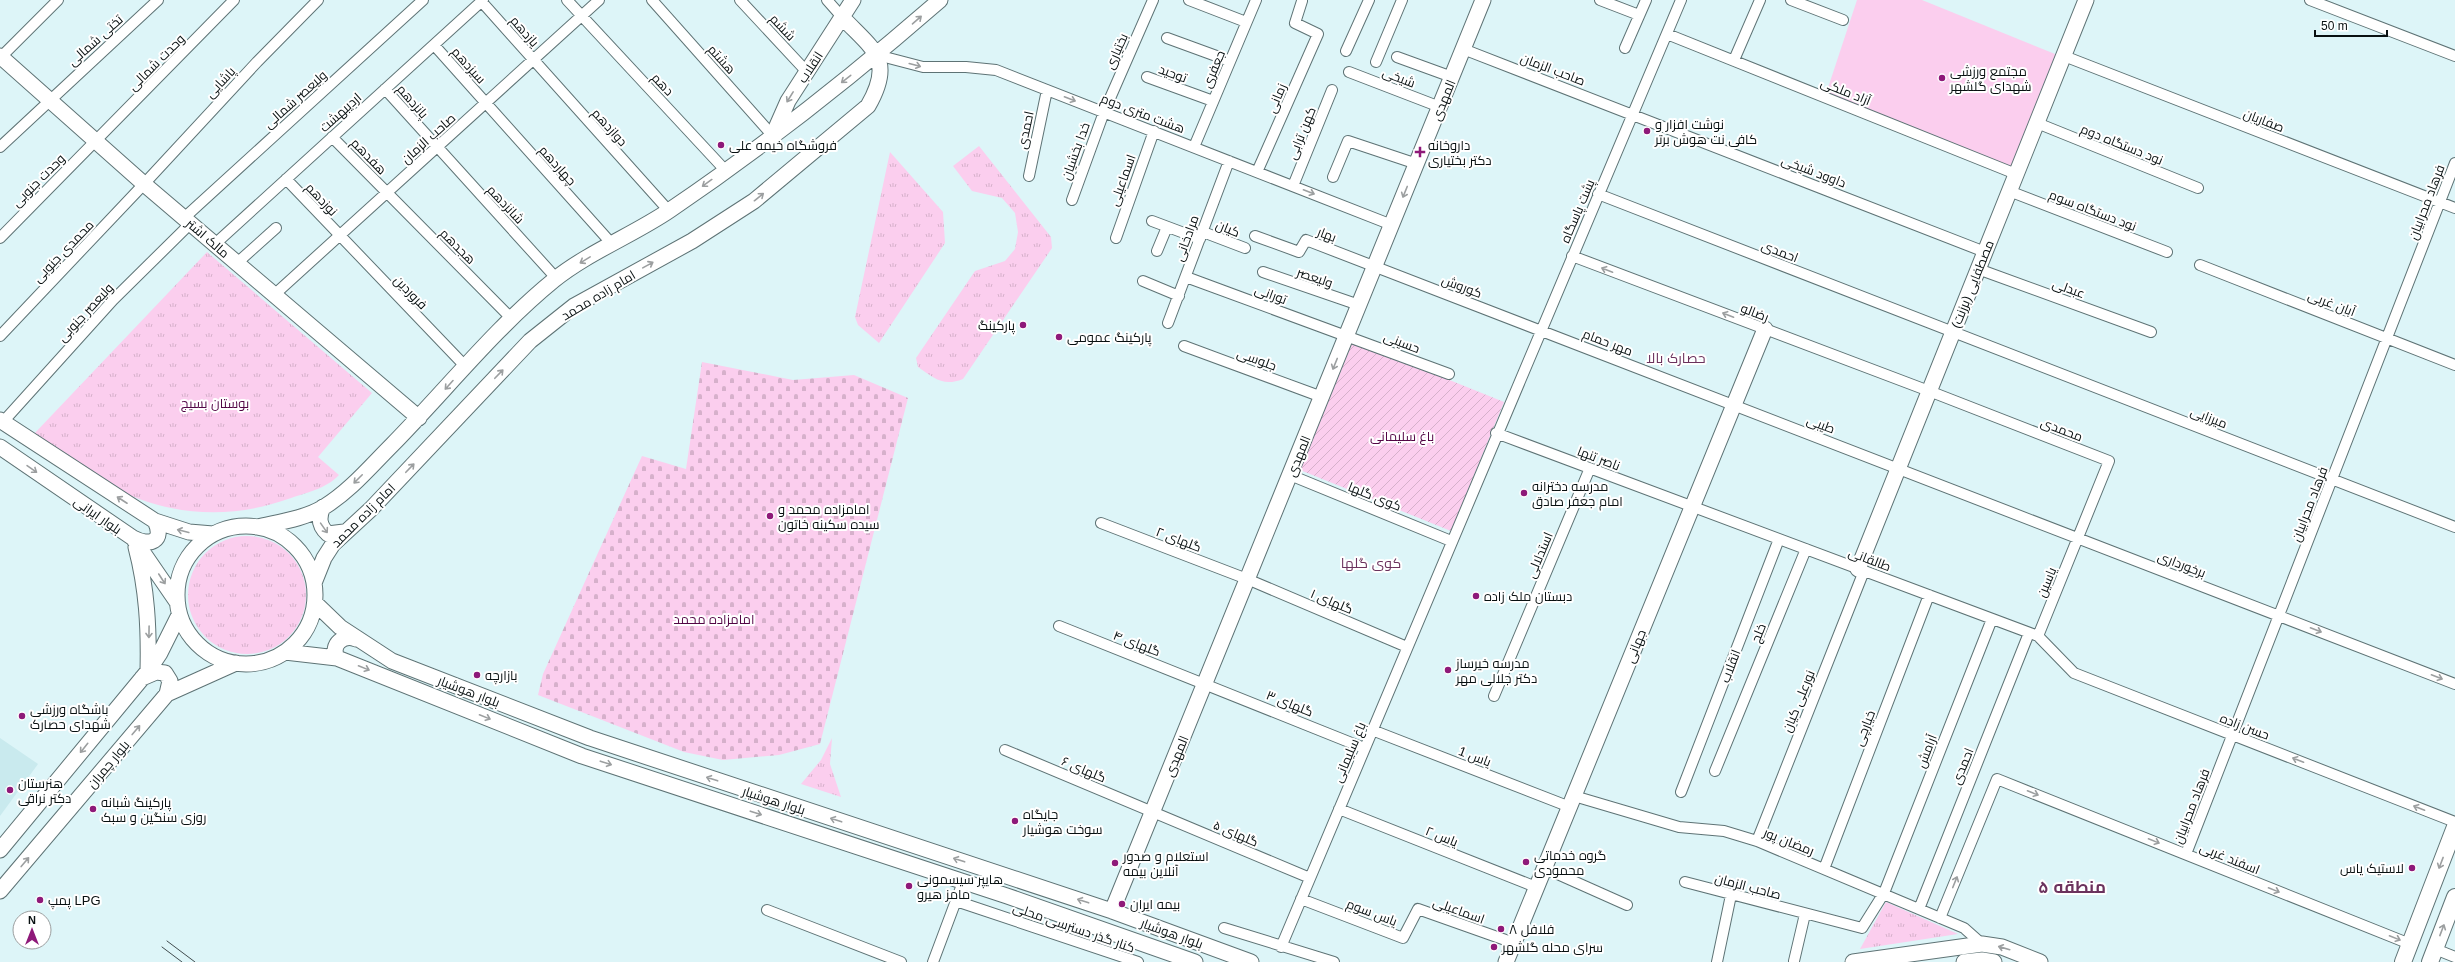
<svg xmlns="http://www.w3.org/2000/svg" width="2455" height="962" font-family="Arial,Cairo,sans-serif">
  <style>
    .built { fill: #c9eaee }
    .grass { fill: url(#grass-tufts) }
    .cemetery { fill: url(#cemetery-stones) }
    .garden { fill: url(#garden-furrows) }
    .pitch { fill: #fbceee }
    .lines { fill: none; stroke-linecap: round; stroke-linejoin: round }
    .street-casing { stroke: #5e7375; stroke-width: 12 }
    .secondary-casing { stroke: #5e7375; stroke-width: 17 }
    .primary-casing { stroke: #5e7375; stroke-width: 18 }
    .street { stroke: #fff; stroke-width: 10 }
    .secondary { stroke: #fff; stroke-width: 15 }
    .primary { stroke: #fff; stroke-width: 16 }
    .tram { stroke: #404c4e; stroke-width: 1 }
    .oneway { stroke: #9c9fa0 }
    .poi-dot { fill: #8e1979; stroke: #fff; stroke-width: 1.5 }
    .labels { text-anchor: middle; stroke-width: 4; stroke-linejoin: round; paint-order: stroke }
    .street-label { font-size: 13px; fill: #081011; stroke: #fff }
    .poi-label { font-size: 13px; fill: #081011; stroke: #fff; text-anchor: start }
    .park-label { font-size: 13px; fill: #520545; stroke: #fff }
    .neighbourhood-label { font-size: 14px; fill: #6b325d; stroke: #fff }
    .district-label { font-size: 17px; font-weight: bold; fill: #6b325d; stroke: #fff }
  </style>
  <defs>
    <pattern id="grass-tufts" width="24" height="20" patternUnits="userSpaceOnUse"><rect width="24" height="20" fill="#fbceee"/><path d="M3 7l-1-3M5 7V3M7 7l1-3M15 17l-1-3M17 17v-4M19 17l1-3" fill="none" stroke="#d6b0cb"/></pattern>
    <pattern id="cemetery-stones" width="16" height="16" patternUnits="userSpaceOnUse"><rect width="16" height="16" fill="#fbceee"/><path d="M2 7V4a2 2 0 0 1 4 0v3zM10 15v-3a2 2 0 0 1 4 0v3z" fill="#d6b0cb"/></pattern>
    <pattern id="garden-furrows" width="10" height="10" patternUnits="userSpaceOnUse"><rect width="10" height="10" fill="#fbceee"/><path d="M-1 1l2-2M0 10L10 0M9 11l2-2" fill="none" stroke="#d6b0cb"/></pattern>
  </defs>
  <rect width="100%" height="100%" fill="#ddf5f8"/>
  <path class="built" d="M0,738L38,764L0,816Z"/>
  <path class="grass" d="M979,146L1051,237L1052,248L963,379C943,387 934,378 918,367L916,358L975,271L1005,261L1015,249L1018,232L1015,213L1002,198L972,191L953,166Z
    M890,152L943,212L945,243L879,343L858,325L855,317Z
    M207,252L372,393L318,457L339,475C326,489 305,493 288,499C229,520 170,516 114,488C86,473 60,452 33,435Z
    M188 595a59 59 0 1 1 118 0a59 59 0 1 1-118 0Z
    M832,738L830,764L841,797L801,784L821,760Z
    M1886,902L1958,934L1860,949Z"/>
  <path class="cemetery" d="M702,362L793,380L854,375L908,398L820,744L779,755L723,760L684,752L538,695L543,674L642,456L686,469Z"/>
  <path class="garden" d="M1353,341L1504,402L1451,531L1300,470Z"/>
  <path class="pitch" d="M1857,0H1922L2060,56L2014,170L1824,100Z"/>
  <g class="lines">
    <g class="street-casing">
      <path id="street" d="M567,0L725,170
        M652,0L773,136
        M740,0L807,72
        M827,0L842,17
        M1189,0L1246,22
        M1600,0L1639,15
        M1791,0L1843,20
        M2310,0L2455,56
        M481,1L669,211
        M1667,34L2016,174
        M1167,38L1230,61
        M434,45L612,244
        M1625,48L1646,0
        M1463,49L1985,252
        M1346,51L1369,0
        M877,55L923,67H966L996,70L1392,225
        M2064,56L2455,208
        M1397,57L1452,77
        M0,58L58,0
        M1734,60L1760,0
        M1376,62L1402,0
        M1349,72L1440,107
        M1147,77L1213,101
        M385,89L556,278
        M2037,123L2198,188
        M332,137L511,318
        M0,147L158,0
        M1194,147L1256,0
        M1257,172L1318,34L1295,23L1302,1
        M1029,176L1047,90
        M1333,177L1348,141L1417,164
        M286,179L465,366
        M1293,186L1332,90
        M2009,191L2167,252
        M1598,194L2455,527
        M1072,200L1104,112L1153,0
        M184,218L423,0
        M1152,221L1200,239
        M1203,232L1245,248
        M1255,236L1299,252L1306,240L2455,684
        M0,238L234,0
        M1116,238L1154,131
        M215,244L483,0
        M1157,251L1167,227
        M1572,256L1929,391L2109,461L2038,636
        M237,263L276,228
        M2200,265L2455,365
        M1978,269L2151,332
        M1263,272L1359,305
        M1186,277L1449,374
        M1143,281L1179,296
        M274,295L599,0
        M1168,323L1229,161
        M0,336L144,184L257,62L318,0
        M1184,346L1322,397
        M3,422L113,300L191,223
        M1496,433L2038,636L2074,673L2455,822
        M1290,475L1451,541
        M1101,523L1247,579L1407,647
        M1059,626L1364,748
        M1494,696L1590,468
        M1372,730L1570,807
        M1005,750L1310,878
        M1715,771L1806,549
        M1681,792L1779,539
        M1574,796L1679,827L1724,831L1757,841L1964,928L1982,944
        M1339,809L1536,887
        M1757,841L1864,571
        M2186,854L2455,163
        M1544,868L1627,905
        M1824,869L1929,595
        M1685,882L1862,928L1884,893L1992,619
        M1301,899L1403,938L1418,909L1514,943
        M956,901L1138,962
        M1919,909L2029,633
        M767,910L901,962
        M1940,918L1997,779L2410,944
        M1224,928L1334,962
        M1281,947L1681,0
        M2435,949L2455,957
        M1794,961L1805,914
        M933,962L963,882
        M1717,962L1731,895"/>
    </g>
    <g class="secondary-casing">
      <path id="secondary" d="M0,56L144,184L419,418
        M773,135L788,101L853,0
        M0,420L155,521L189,532L213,534
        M0,447L133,538L177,602
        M323,507C318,518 319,526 328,534L344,532
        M177 595a69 69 0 1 1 138 0a69 69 0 1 1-138 0Z
        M257,527C279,522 304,519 324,507C350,491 370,467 392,445C446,390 494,329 554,280C587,253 635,234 670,210C764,146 854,75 940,0
        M133,538C150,547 165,541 155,521
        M136,547C147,589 149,628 148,671
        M1858,569L2086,0
        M314,583L324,558L333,544L371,509L530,341L574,306L692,241L754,201L868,106C895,59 873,50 842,17
        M315,603L340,627L392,661L590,738L1112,911L1251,962
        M285,652L337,658L582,756L1007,896L1195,962
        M337,658C330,644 344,634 356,639
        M142,678L156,672L165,673L170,681L167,694
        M0,850L148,671L160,653L179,615
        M0,891L167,694L236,663
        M1112,911L1483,0
        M1506,962L1765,329
        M1853,962L1982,944L2002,947L2040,962
        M1964,962L1982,960L1994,962"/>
    </g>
    <g class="primary-casing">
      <path id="primary" d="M2403,962L2455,827
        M2430,962L2455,897"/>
    </g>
    <use href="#street" class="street"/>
    <use href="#secondary" class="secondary"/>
    <use href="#primary" class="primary"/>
    <path class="tram" d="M167,941L195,962
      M162,947L182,962"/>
  </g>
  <defs><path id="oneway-shaft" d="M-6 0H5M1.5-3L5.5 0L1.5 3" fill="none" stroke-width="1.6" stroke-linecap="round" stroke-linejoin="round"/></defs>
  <g class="oneway">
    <use href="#oneway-shaft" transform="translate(917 20) rotate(-41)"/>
    <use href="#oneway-shaft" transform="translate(915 65) rotate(15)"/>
    <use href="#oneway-shaft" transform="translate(846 79) rotate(142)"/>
    <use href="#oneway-shaft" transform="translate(790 97) rotate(122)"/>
    <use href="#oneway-shaft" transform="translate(1070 99) rotate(21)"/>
    <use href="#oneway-shaft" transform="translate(707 183) rotate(144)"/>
    <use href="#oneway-shaft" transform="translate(1309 192) rotate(21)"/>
    <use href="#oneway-shaft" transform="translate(1405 192) rotate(112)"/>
    <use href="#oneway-shaft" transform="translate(759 197) rotate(-39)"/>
    <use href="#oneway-shaft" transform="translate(585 260) rotate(149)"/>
    <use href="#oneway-shaft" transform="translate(648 265) rotate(-29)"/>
    <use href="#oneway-shaft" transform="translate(1607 270) rotate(-159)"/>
    <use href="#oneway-shaft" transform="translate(1728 315) rotate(-159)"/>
    <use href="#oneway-shaft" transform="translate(1335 364) rotate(112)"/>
    <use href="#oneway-shaft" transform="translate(499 374) rotate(-46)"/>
    <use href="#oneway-shaft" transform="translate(449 385) rotate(132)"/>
    <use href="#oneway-shaft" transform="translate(410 468) rotate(-46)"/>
    <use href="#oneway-shaft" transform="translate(32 469) rotate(35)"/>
    <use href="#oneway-shaft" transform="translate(358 479) rotate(135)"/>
    <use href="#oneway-shaft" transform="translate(122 500) rotate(-147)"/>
    <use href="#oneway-shaft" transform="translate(324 528) rotate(55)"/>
    <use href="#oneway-shaft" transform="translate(183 531) rotate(-166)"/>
    <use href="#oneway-shaft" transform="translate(162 579) rotate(57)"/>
    <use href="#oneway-shaft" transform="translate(2316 630) rotate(21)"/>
    <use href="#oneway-shaft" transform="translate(149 632) rotate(91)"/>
    <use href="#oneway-shaft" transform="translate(364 668) rotate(22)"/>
    <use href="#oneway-shaft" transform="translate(2437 677) rotate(21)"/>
    <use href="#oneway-shaft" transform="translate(485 717) rotate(22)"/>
    <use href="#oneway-shaft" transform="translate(136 730) rotate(-50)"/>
    <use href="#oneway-shaft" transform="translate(84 748) rotate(129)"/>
    <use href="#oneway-shaft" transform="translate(2298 760) rotate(-159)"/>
    <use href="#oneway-shaft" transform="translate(606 763) rotate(18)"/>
    <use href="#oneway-shaft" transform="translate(712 779) rotate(-162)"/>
    <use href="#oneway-shaft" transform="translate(2033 793) rotate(22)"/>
    <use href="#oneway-shaft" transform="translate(2419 808) rotate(-159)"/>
    <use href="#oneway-shaft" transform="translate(756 813) rotate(18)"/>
    <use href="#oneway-shaft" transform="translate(836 820) rotate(-162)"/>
    <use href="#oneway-shaft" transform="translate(2154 841) rotate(22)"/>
    <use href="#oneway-shaft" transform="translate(959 860) rotate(-162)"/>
    <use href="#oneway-shaft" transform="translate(25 862) rotate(-50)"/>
    <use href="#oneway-shaft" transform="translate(2441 863) rotate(111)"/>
    <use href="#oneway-shaft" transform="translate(1955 882) rotate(-68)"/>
    <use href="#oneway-shaft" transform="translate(2274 890) rotate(22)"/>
    <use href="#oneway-shaft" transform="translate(1083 901) rotate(-162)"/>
    <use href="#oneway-shaft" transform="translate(2442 930) rotate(-69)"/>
    <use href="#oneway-shaft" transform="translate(2395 938) rotate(22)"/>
    <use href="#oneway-shaft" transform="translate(2004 948) rotate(-164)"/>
  </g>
  <g class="poi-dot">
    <circle cx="1942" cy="78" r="4"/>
    <circle cx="1647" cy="131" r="4"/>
    <circle cx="721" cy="145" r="4"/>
    <path d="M1418 146h4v4h4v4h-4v4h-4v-4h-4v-4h4z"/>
    <circle cx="1023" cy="325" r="4"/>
    <circle cx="1059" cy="337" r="4"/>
    <circle cx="1524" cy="493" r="4"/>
    <circle cx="770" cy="516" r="4"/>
    <circle cx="1476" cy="596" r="4"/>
    <circle cx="1448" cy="670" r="4"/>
    <circle cx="477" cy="675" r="4"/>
    <circle cx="22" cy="716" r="4"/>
    <circle cx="10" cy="790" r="4"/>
    <circle cx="93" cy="809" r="4"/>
    <circle cx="1015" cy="821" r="4"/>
    <circle cx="1526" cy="862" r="4"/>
    <circle cx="1115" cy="863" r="4"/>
    <circle cx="2412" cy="868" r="4"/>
    <circle cx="909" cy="886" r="4"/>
    <circle cx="40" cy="900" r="4"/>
    <circle cx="1122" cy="904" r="4"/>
    <circle cx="1501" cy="929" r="4"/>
    <circle cx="1494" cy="947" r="4"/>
  </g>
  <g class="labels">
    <g class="street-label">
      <text transform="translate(783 27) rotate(47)" y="5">ششم</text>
      <text transform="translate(525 31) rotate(49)" y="5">یازدهم</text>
      <text transform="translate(95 40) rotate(-42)" y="5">تختی شمالی</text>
      <text transform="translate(1116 51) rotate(-66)" y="5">بختیاری</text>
      <text transform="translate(722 59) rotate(48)" y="5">هشتم</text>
      <text transform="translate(156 62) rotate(-45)" y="5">وحدت شمالی</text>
      <text transform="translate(469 65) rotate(48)" y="5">سیزدهم</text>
      <text transform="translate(810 67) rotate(-57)" y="5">انقلاب</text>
      <text transform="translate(1213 69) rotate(-67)" y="5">جعفری</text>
      <text transform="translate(1553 69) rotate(21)" y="5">صاحب الزمان</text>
      <text transform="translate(1173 73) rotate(20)" y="5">توحید</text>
      <text transform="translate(1399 77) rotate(21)" y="5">شیخی</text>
      <text transform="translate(220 82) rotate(-47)" y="5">پاشایی</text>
      <text transform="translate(663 84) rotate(47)" y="5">دهم</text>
      <text transform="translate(1846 91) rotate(22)" y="5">آزاد ملکی</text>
      <text transform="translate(1276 98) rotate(-67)" y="5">زمانی</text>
      <text transform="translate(295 99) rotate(-42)" y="5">ولیعصر شمالی</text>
      <text transform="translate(1443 100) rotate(-68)" y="5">المهدی</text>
      <text transform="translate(413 101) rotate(49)" y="5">پانزدهم</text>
      <text transform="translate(340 112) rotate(-42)" y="5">اردیبهشت</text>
      <text transform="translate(1143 113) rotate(21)" y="5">هشت متری دوم</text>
      <text transform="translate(2264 120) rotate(21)" y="5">صفاریان</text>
      <text transform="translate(610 127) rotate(48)" y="5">دوازدهم</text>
      <text transform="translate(1025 130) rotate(-78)" y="5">احمدی</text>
      <text transform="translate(1301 133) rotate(-68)" y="5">کهن ترابی</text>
      <text transform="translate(428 138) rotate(-42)" y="5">صاحب الزمان</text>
      <text transform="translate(2122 144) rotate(22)" y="5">نود دستگاه دوم</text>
      <text transform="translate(1075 151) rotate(-70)" y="5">خدا بخشیان</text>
      <text transform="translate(369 156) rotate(46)" y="5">هفدهم</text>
      <text transform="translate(558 165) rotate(48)" y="5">چهاردهم</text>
      <text transform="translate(1814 171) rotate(21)" y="5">داوود شیخی</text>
      <text transform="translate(38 180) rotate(-45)" y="5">وحدت جنوبی</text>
      <text transform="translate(1122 180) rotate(-70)" y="5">اسماعیلی</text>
      <text transform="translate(322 199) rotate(47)" y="5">نوزدهم</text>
      <text transform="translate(2426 202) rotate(-69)" y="5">فرهاد محرابیان</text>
      <text transform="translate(506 204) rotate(47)" y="5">شانزدهم</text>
      <text transform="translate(2093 210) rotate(21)" y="5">نود دستگاه سوم</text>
      <text transform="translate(1577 211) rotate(-67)" y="5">پشت پاسگاه</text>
      <text transform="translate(1228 228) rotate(22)" y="5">کیان</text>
      <text transform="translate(1327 234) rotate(21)" y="5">بهار</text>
      <text transform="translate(208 238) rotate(41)" y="5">مالک اشتر</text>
      <text transform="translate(1186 238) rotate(-70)" y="5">مرادخانی</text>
      <text transform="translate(458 246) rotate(45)" y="5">هجدهم</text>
      <text transform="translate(63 251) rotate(-46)" y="5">محمدی جنوبی</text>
      <text transform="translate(1780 251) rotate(21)" y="5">احمدی</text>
      <text transform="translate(1315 277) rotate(19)" y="5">ولیعصر</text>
      <text transform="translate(1972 284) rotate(-68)" y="5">مصطفایی (برزنت)</text>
      <text transform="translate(1462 286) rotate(21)" y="5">کوروش</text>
      <text transform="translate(2069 288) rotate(20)" y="5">عبدلی</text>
      <text transform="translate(411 292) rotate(46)" y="5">فروردین</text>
      <text transform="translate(1271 294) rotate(20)" y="5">تورانی</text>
      <text transform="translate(598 295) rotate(-31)" y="5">امام زاده محمد</text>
      <text transform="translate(2332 303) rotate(21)" y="5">آبان غربی</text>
      <text transform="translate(85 312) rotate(-47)" y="5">ولیعصر جنوبی</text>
      <text transform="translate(1755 312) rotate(21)" y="5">رضالو</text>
      <text transform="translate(1402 342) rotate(21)" y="5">حسینی</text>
      <text transform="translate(1608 342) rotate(21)" y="5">مهر حمام</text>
      <text transform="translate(1257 359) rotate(20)" y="5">جلوسی</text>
      <text transform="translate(2209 417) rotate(21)" y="5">میرزایی</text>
      <text transform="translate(1821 424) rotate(21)" y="5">طیبی</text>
      <text transform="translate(2062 429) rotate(21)" y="5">محمدی</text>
      <text transform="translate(1298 456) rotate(-68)" y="5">المهدی</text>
      <text transform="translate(1599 458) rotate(21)" y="5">ناصر تنها</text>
      <text transform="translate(1375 496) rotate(22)" y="5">کوی گلها</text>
      <text transform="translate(2309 504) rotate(-69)" y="5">فرهاد محرابیان</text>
      <text transform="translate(98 515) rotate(35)" y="5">بلوار ایرانی</text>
      <text transform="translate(363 515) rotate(-45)" y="5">امام زاده محمد</text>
      <text transform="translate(1179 539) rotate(21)" y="5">گلهای ۲</text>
      <text transform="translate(1539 555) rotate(-67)" y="5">استدلالی</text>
      <text transform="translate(1870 559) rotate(21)" y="5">طالقانی</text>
      <text transform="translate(2182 564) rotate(21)" y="5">برخورداری</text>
      <text transform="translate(2046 582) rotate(-68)" y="5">یاسین</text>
      <text transform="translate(1332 601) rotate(23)" y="5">گلهای ۱</text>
      <text transform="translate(1758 633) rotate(-68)" y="5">خلج</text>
      <text transform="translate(1137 643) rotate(21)" y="5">گلهای ۴</text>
      <text transform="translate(1635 646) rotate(-68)" y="5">جهانی</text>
      <text transform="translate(1730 666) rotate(-69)" y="5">انقلاب</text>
      <text transform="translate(469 691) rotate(21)" y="5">بلوار هوشیار</text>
      <text transform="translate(1798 701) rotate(-68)" y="5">نورعلی کیان</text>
      <text transform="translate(1290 703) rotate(22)" y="5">گلهای ۳</text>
      <text transform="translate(2245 726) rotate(21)" y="5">حسن زاده</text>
      <text transform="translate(1864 728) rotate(-69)" y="5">خیارچی</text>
      <text transform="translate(1926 751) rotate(-69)" y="5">آرامش</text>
      <text transform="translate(1349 752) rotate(-67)" y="5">باغ سلیمانی</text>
      <text transform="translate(1176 756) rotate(-68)" y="5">المهدی</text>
      <text transform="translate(1475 756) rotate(21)" y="5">یاس 1</text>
      <text transform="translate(108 764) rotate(-50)" y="5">بلوار چمران</text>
      <text transform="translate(1962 766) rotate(-68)" y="5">احمدی</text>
      <text transform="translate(1084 769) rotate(23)" y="5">گلهای ۶</text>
      <text transform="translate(774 800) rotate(18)" y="5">بلوار هوشیار</text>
      <text transform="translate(2191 806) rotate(-69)" y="5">فرهاد محرابیان</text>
      <text transform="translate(1236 833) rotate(23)" y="5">گلهای ۵</text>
      <text transform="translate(1442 836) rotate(22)" y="5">یاس ۲</text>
      <text transform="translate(1789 841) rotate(22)" y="5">رمضان پور</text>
      <text transform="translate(2230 858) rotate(22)" y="5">اسفند غربی</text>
      <text transform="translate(1748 886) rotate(15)" y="5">صاحب الزمان</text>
      <text transform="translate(1459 910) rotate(20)" y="5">اسماعیلی</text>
      <text transform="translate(1372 912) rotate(21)" y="5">یاس سوم</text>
      <text transform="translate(1074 927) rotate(19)" y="5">کنار گذر دسترسی محلی</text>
      <text transform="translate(1172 933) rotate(20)" y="5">بلوار هوشیار</text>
    </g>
    <g class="poi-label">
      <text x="1950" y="76">مجتمع ورزشی<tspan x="1950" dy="15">شهدای گلشهر</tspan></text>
      <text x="1655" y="129">نوشت افزار و<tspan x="1655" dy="15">کافی نت هوش برتر</tspan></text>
      <text x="729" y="150">فروشگاه خیمه علی</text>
      <text x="1428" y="150">داروخانه<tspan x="1428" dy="15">دکتر بختیاری</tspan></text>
      <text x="1015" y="330" text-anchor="end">پارکینگ</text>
      <text x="1067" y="342">پارکینگ عمومی</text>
      <text x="1532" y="491">مدرسه دخترانه<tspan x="1532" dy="15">امام جعفر صادق</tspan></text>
      <text x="778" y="514">امامزاده محمد و<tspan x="778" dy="15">سیده سکینه خاتون</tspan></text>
      <text x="1484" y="601">دبستان ملک زاده</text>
      <text x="1456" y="668">مدرسه خیرساز<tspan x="1456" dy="15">دکتر جلالی مهر</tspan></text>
      <text x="485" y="680">بازارچه</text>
      <text x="30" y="714">باشگاه ورزشی<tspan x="30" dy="15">شهدای حصارک</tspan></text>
      <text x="18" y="788">هنرستان<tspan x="18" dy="15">دکتر نراقی</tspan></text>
      <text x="101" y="807">پارکینگ شبانه<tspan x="101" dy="15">روزی سنگین و سبک</tspan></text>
      <text x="1023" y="819">جایگاه<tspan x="1023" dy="15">سوخت هوشیار</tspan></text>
      <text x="1534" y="860">گروه خدماتی<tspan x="1534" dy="15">محمودی</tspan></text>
      <text x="1123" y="861">استعلام و صدور<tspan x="1123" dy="15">آنلاین بیمه</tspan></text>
      <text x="2404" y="873" text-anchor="end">لاستیک یاس</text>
      <text x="917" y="884">هایپر سیسمونی<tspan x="917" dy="15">مامز هیرو</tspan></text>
      <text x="48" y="905">پمپ LPG</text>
      <text x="1130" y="909">بیمه ایران</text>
      <text x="1509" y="934">فلافل ۸</text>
      <text x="1502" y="952">سرای محله گلشهر</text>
    </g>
    <g class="park-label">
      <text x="215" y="408">بوستان بسیج</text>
      <text x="1402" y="441">باغ سلیمانی</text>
      <text x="714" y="624">امامزاده محمد</text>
    </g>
    <g class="neighbourhood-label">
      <text x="1676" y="363">حصارک بالا</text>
      <text x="1371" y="568">کوی گلها</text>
    </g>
    <g class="district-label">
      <text x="2072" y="893">منطقه ۵</text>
    </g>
  </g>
  <g transform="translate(32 930)"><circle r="19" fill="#ffffff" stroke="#9c9fa0"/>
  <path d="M0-3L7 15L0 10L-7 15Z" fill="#8e1979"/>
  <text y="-6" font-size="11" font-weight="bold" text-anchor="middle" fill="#081011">N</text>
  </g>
  <path d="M2315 30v6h72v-6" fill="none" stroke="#081011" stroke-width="2"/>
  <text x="2321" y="30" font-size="12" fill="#081011" stroke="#ffffff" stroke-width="3" paint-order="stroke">50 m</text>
</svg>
